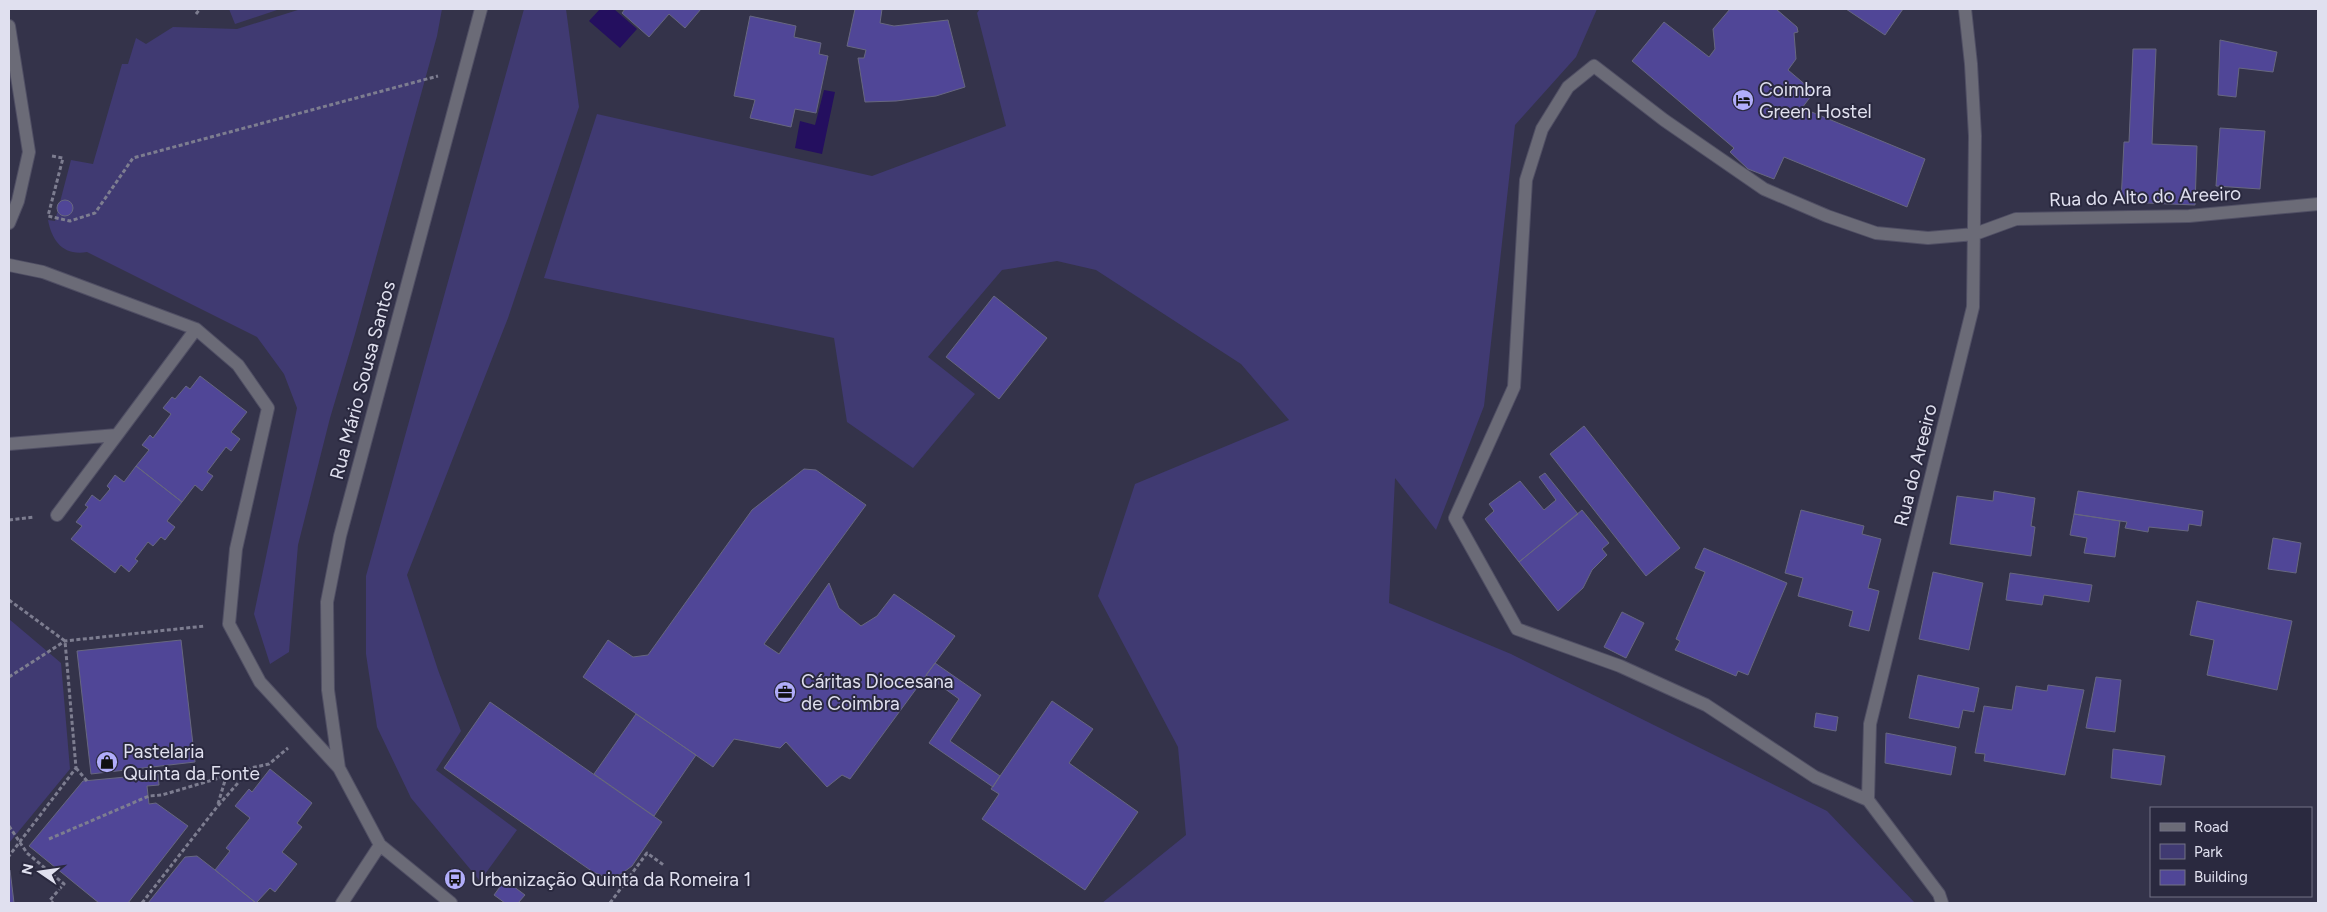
<svg xmlns="http://www.w3.org/2000/svg" width="2327" height="912" font-family="Figtree,sans-serif">
  <style>
    .green { fill: #403a72 }
    .water { fill: #240f5f }
    .building { fill: #504697; stroke: #676780 }
    .lines { fill: none; stroke-linecap: round; stroke-linejoin: round }
    .minor-casing { stroke: #504f64; stroke-width: 14 }
    .path { stroke: #7d7d90; stroke-width: 3; stroke-dasharray: 4 2.5; stroke-linecap: butt }
    .minor { stroke: #6b6b77; stroke-width: 12 }
    .labels { text-anchor: middle; stroke-width: 4; stroke-linejoin: round; paint-order: stroke }
    .poi-label { font-size: 19px; fill: #e0e0ef; stroke: #2a293f; text-anchor: start }
    .street-label { font-size: 19px; fill: #e0e0ef; stroke: #2a293f }
  </style>
  <rect width="100%" height="100%" fill="#34334a"/>
  <path class="green" d="M229,9H280L235,24Z
    M301,9H442L437,36L355,334L330,418L298,545L289,652L270,664L254,614L297,408L284,374L257,337L87,252C63,256 52,241 48,220L55,221L71,160L93,164L122,64H128L136,38L146,44L173,27L237,29Z
    M524,9H566L579,107L508,318L407,575L438,670L461,731L436,770L517,830L480,881L411,798L377,727L366,654V576Z
    M980,9H1597L1576,57L1515,125L1484,406L1436,530L1395,478L1389,603L1511,654L1827,811L1915,903H1102L1186,835L1178,747L1098,596L1135,484L1289,420L1241,364L1096,270L1057,261L1002,270L928,357L975,394L913,468L847,422L834,338L544,278L597,114L872,176L1006,126L977,13Z
    M9,619L61,663L70,769L9,843Z"/>
  <path class="water" d="M600,9H614L637,29L620,48L589,21Z
    M824,90L835,92L822,154L795,148L800,121L815,125Z"/>
  <path class="building" d="M625,9H701L685,28L669,14L649,37L622,13Z
    M855,9H882L880,23L894,26L948,20L965,87L936,96L896,101L865,102L858,58H864L866,50L847,46Z
    M1730,9H1776L1797,27L1798,32L1794,33L1796,59L1788,70L1814,92L1802,108L1925,159L1907,207L1784,157L1774,179L1748,169L1730,152L1734,148L1632,61L1664,22L1709,57L1715,49L1713,29Z
    M1846,9H1903L1885,35Z
    M750,16L796,26L794,37L821,43L819,54L828,56L816,113L795,109L791,127L750,118L755,100L734,96Z
    M2220,40L2277,52L2273,72L2239,68L2236,97L2218,95Z
    M2133,49H2156L2152,144L2197,146L2195,205L2121,202L2124,142H2129Z
    M2220,128L2265,131L2260,189L2216,186Z
    M57 208a8 8 0 1 1 16 0a8 8 0 1 1-16 0Z
    M994,296L1047,338L999,399L946,357Z
    M200,376L247,412L231,432L240,439L231,451L226,447L207,472L213,476L202,491L195,485L182,502L136,466L149,450L142,445L150,435L153,438L171,414L163,408L172,397L175,399L186,386L190,389Z
    M1584,426L1680,548L1646,576L1550,454Z
    M136,466L182,502L167,521L175,527L165,540L161,537L153,546L148,542L135,559L138,561L129,572L121,565L115,573L71,539L82,526L76,522L88,507L85,505L92,495L100,501L110,489L107,486L115,475L124,482Z
    M804,469L816,470L866,505L764,644L779,654L829,583L839,608L861,626L877,616L894,594L955,636L850,779L842,775L827,787L786,742L780,748L734,739L713,767L583,677L608,640L633,657L648,655L752,510Z
    M1545,473L1578,514L1519,562L1485,519L1494,511L1489,504L1520,481L1544,510L1556,500L1539,477Z
    M1994,491L2035,498L2031,526L2035,527L2031,556L1950,544L1957,496L1993,501Z
    M2078,491L2203,511L2201,526L2189,524L2188,531L2149,527L2148,532L2125,528L2127,522L2074,514Z
    M1582,510L1609,543L1602,549L1607,555L1592,570L1583,588L1558,611L1519,562Z
    M1801,510L1864,526L1862,534L1881,539L1868,588L1879,591L1869,631L1849,626L1853,611L1798,596L1803,578L1785,573Z
    M2074,514L2120,521L2115,557L2084,553L2087,538L2070,535Z
    M2273,538L2301,543L2296,573L2268,569Z
    M1704,548L1787,583L1748,675L1738,671L1736,676L1675,650L1680,641L1676,639L1705,572L1695,568Z
    M1933,572L1983,583L1969,650L1919,639Z
    M2010,573L2092,585L2089,602L2044,595L2042,605L2006,600Z
    M2197,601L2292,621L2277,690L2207,675L2214,640L2190,635Z
    M1622,612L1644,623L1626,658L1604,647Z
    M181,640L195,762L91,774L77,651Z
    M935,663L981,695L950,741L1000,776L993,787L929,743L959,699L926,675Z
    M1918,675L1979,688L1974,712L1963,710L1959,728L1909,718Z
    M2096,677L2121,680L2115,732L2086,728Z
    M2048,685L2084,690L2065,775L1984,761L1985,754L1975,753L1984,706L2012,710L2016,686L2047,691Z
    M1052,701L1093,729L1069,763L1138,812L1085,890L982,819L999,794L991,789Z
    M490,702L662,822L632,866L621,874L606,877L593,872L444,768Z
    M1816,713L1838,717L1836,731L1814,727Z
    M636,714L696,755L654,816L594,774Z
    M1886,733L1956,747L1951,775L1885,763Z
    M2113,749L2165,756L2161,785L2111,778Z
    M270,769L312,803L297,823L302,827L282,852L297,864L275,892L270,888L256,903L215,870L230,851L226,848L250,818L235,806L249,789L252,792Z
    M158,774L159,785L147,786L149,804L156,803L188,826L128,903H99L29,846L83,781Z
    M197,856L215,870L256,903H148L185,857Z
    M9,870H10L14,903H9Z
    M505,880L525,895L518,903H505L494,895Z"/>
  <g class="lines">
    <g class="minor-casing">
      <path id="minor" d="M9,26L29,152L18,201L9,223
        M9,265L43,272L196,329L238,365L268,408L236,549L229,624L260,682L339,768L380,845L451,903
        M9,444L117,435L196,329
        M57,515L117,435
        M339,768L328,690L327,602L340,536L481,9
        M1868,800L1815,777L1706,705L1620,666L1517,629L1455,518L1514,387L1526,180L1542,129L1568,87L1594,66L1664,120L1764,189L1827,216L1876,233L1928,238L1975,234L2016,219L2189,216L2318,204
        M342,903L380,845
        M1942,903L1939,894L1868,800L1870,724L1973,307L1975,136L1971,64L1965,9"/>
    </g>
    <path class="path" d="M196,14L200,9
      M52,156L63,158L48,216L70,221L95,213L133,158L438,76
      M9,520L34,517
      M9,600L65,641L76,768L9,856
      M9,677L65,641L205,626
      M76,768L87,781
      M218,804L226,777
      M9,826L27,853L64,884L50,900L53,903
      M49,839L149,796L162,795L226,776
      M142,903L217,807L251,768L269,764L288,748
      M610,903L647,853L665,866"/>
    <use href="#minor" class="minor"/>
  </g>
  <defs>
    <g id="hotel-disc" transform="scale(1.125)"><circle r="9.5" fill="#b1adfa" stroke="#2a293f"/><path d="M-6-4.5h1.5V1H6V5H4.5V3h-9V5H-6ZM-4 0a1.8 1.8 0 1 1 3.6 0ZM.5 0V-2.5h3Q6-2.5 6 0Z" fill="#111"/></g>
    <g id="office-disc" transform="scale(1.125)"><circle r="9.5" fill="#b1adfa" stroke="#2a293f"/><path d="M-6-3h4V-5.5h4V-3h4V5H-6ZM-1-4.5V-3h2v-1.5ZM-6 0V1H6V0Z" fill="#111"/></g>
    <g id="shop-disc" transform="scale(1.125)"><circle r="9.5" fill="#b1adfa" stroke="#2a293f"/><path d="M-5-2.5h2.3a2.7 3.5 0 0 1 5.4 0H5L5.5 6h-11ZM-1.5-2.5h3a1.5 2.3 0 0 0-3 0Z" fill="#111"/></g>
    <g id="bus-disc" transform="scale(1.125)"><circle r="9.5" fill="#b1adfa" stroke="#2a293f"/><path d="M-5-6H5V4H4V6H2V4H-2V6H-4V4H-5ZM-3.5-4V0h7V-4ZM-3.5 1.2v1.5H-2V1.2ZM2 1.2v1.5H3.5V1.2Z" fill="#111"/></g>
  </defs>
  <g fill-rule="evenodd">
    <use href="#hotel-disc" x="1743" y="100"/>
    <use href="#office-disc" x="785" y="692"/>
    <use href="#shop-disc" x="107" y="762"/>
    <use href="#bus-disc" x="455" y="879"/>
  </g>
  <g class="labels">
    <g class="poi-label">
      <text x="1759" y="96">Coimbra<tspan x="1759" dy="22">Green Hostel</tspan></text>
      <text x="801" y="688">Cáritas Diocesana<tspan x="801" dy="22">de Coimbra</tspan></text>
      <text x="123" y="758">Pastelaria<tspan x="123" dy="22">Quinta da Fonte</tspan></text>
      <text x="471" y="886">Urbanização Quinta da Romeira 1</text>
    </g>
    <g class="street-label">
      <text transform="translate(2145 196) rotate(-2)" y="7">Rua do Alto do Areeiro</text>
      <text transform="translate(362 380) rotate(-75)" y="7">Rua Mário Sousa Santos</text>
      <text transform="translate(1915 465) rotate(-76)" y="7">Rua do Areeiro</text>
    </g>
  </g>
  <rect width="2327" height="912" fill="none" stroke="#e0e0ef" stroke-width="20"/>
  <rect x="2150" y="807" width="162" height="90" fill="#2a293f" stroke="#737285"/>
  <rect x="2160" y="823" width="25" height="8" fill="#6b6b77" stroke="#737285"/>
  <text x="2194" y="832" font-size="15" fill="#e0e0ef">Road</text>
  <rect x="2160" y="844" width="25" height="15" fill="#403a72" stroke="#737285"/>
  <text x="2194" y="857" font-size="15" fill="#e0e0ef">Park</text>
  <rect x="2160" y="870" width="25" height="15" fill="#504697" stroke="#737285"/>
  <text x="2194" y="882" font-size="15" fill="#e0e0ef">Building</text>
  <g transform="translate(40 872) rotate(283)" stroke="#2a293f" stroke-width="4" paint-order="stroke">
  <path d="M0-4L9 19L0 12L-9 19Z" fill="#e0e0ef"/>
  <text y="-8" font-size="14" font-weight="bold" text-anchor="middle" fill="#e0e0ef">N</text>
  </g>
</svg>
